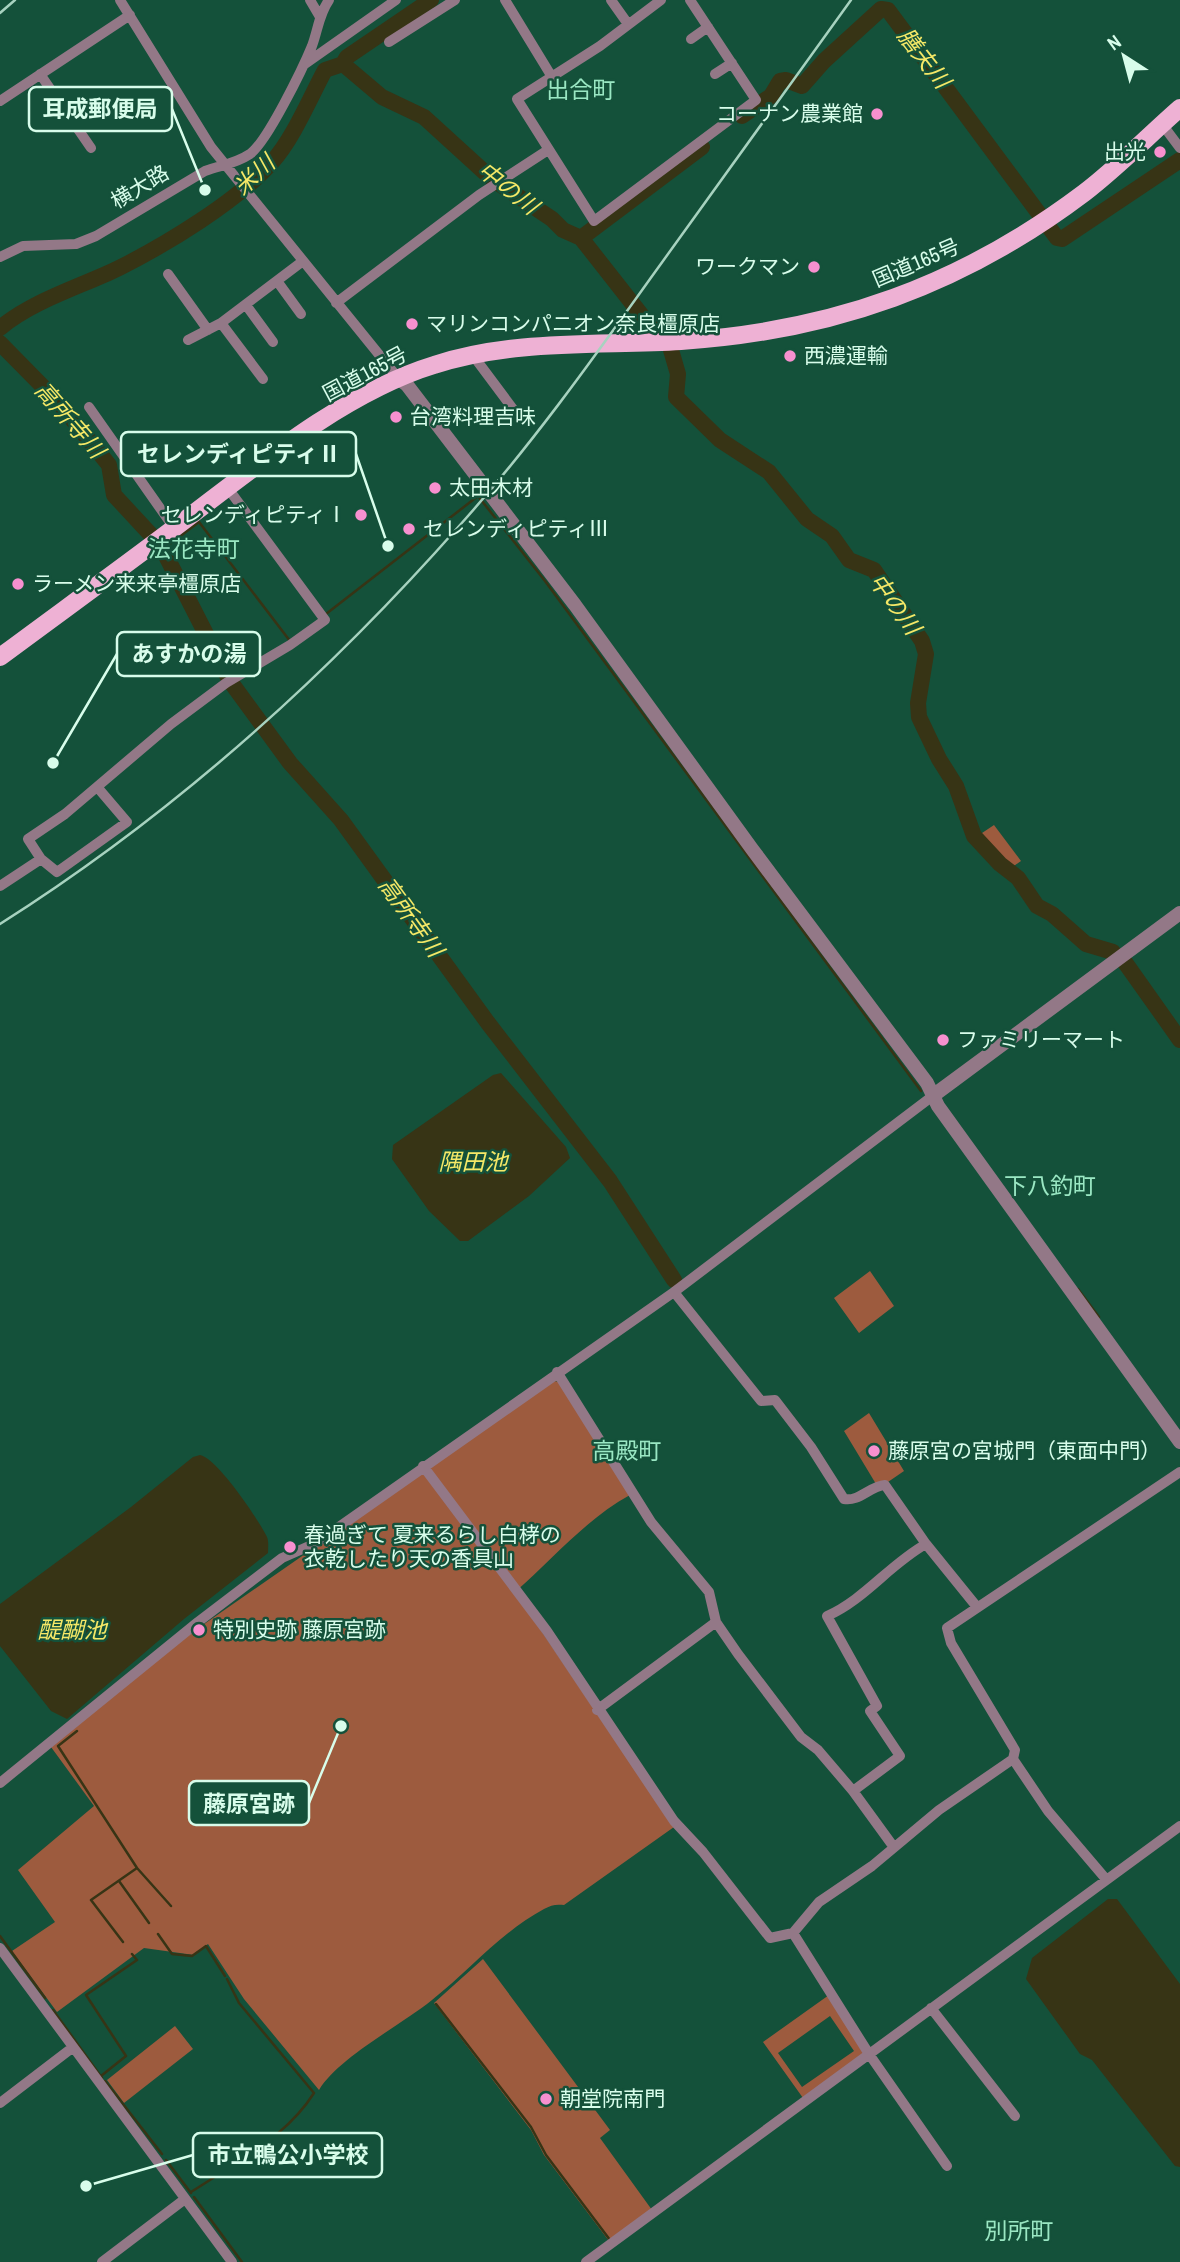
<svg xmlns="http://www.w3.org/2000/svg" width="1180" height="2262" font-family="'Archivo Narrow','Noto Sans JP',sans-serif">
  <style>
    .green { fill: #9d5b3e; fill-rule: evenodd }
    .water { fill: #373415 }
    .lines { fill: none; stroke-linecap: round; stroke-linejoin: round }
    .stream { stroke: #373415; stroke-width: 2.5 }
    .river { stroke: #373415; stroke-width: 16 }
    .minor { stroke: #937887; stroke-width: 10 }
    .tertiary { stroke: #937887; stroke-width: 14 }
    .trunk { stroke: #eeb1d4; stroke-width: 18 }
    .rail { stroke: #a7d2bf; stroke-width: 2.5 }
    .poi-dot { fill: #f790cf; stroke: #14513a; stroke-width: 2.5 }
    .labels { text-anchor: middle; stroke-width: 5; stroke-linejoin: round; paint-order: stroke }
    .poi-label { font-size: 21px; fill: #d8fdeb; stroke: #14513a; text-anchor: start }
    .street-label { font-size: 21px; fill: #d8fdeb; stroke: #14513a }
    .water-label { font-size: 23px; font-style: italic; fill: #f5e867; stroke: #14513a }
    .neighbourhood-label { font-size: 23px; fill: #9ae7c3; stroke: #14513a }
    .leader { fill: none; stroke: #d8fdeb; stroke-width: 2.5 }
    .callout-dot { fill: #d8fdeb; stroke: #14513a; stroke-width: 2.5 }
    .callout { fill: #14513a; stroke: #d8fdeb; stroke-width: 2.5 }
    .callout-label { font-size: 23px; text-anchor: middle; font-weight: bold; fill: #d8fdeb }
  </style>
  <rect width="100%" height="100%" fill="#14513a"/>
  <path class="green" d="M994,825L1021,861L1011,868L979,835Z
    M870,1271L894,1306L859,1333L834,1298Z
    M554,1381L560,1382L630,1495C586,1519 553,1559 515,1592L674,1827L564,1905C556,1904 551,1905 544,1909C501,1932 469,1971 432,2000C401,2025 338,2058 319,2090L244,1999L208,1944L194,1955L144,1948L57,2012L12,1951L55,1922L18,1870L94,1806L51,1747L187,1636Z
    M869,1413L904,1471L888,1482L876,1484L844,1431Z
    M483,1959L610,2130L600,2138L652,2210L609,2241L544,2155L531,2130L434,2003Z
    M829,1995L865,2054L803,2098L763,2042ZM830,2016L854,2051L802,2087L778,2053Z
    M175,2026L193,2049L124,2103L107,2080Z"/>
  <path class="water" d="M501,1073L566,1147L570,1158L529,1196L468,1241H460L429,1211L392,1159L393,1145L493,1075Z
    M200,1455C216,1457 259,1520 267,1537C269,1542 268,1548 268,1553L184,1619L67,1719L51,1711L0,1646V1604L131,1507L193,1457Z
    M1108,1899H1117L1180,1984V2167L1175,2166L1092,2060L1080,2054L1026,1979L1032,1958Z"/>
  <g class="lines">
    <path class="stream" d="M163,549L199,522L290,641
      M326,614L478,496L545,581L921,1091
      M1078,1289L1099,1317
      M77,1731L58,1746L137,1868L91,1900L123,1942
      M137,1868L171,1906
      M119,1881L149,1923
      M158,1934L172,1954L192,1956L206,1946L225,1976
      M0,1936L45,1998
      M436,2004L531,2127L546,2155L610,2240
      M53,2010L102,2078
      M101,2076L126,2056L86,1995L137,1960L132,1954
      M105,2081L162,2154
      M166,2160L191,2193
      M224,2171C259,2148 291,2129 314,2093L239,2003L227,1979
      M191,2192L221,2173
      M194,2197L242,2262"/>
    <path class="river" d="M343,64L382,97L424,117L492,179L552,219L563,230L581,238L654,331
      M742,116L771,96L780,81L786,80L802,86L824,61L881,9L888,10L1057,238L1062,239L1180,160
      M581,238L702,147
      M0,328C34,300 80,287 119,268C165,245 238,201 272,162C293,139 310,98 325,70L343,64L347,57L431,0
      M0,343L60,404L109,465L114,495L152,536
      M671,350L678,374L676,397L720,440L769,472L807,519L832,536L849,560L874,570L922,641L926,654L918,703L919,717L939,759L956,786L974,836L1000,864L1018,878L1037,906L1052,914L1086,944L1113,952
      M161,546L230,681L290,763L341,820L488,1023L610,1181L674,1280
      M1124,961L1180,1040"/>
    <path class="minor" d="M120,0L211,147L398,378
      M310,0L320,17
      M505,0L552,77
      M611,0L628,24
      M661,0L600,46L517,99L594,221L756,100L690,0
      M691,39L708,27
      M389,42L455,0
      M305,64L396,0
      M40,74L91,148
      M715,74L732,63
      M0,101L130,15
      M1162,124L1180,148
      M0,257L23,246L76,244L96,236L205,171C221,165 235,164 250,154C267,142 303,68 312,46C318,30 319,14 329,0
      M168,274L208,330
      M277,281L301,314
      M336,303L479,195L548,150
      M246,305L273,342
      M221,323L263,379
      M188,340L221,323L303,261
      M472,354L519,417
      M89,407L174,528
      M41,859L57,872L127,822L98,788
      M0,886L41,859L28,839L65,814L171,724L226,683L290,645L325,620L227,487
      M674,1292L761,1401L775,1400L811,1447L844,1499C859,1502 870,1486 885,1485L926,1544L977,1607
      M557,1372L651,1522L709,1592L716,1622L738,1654L801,1737L818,1750L853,1791L893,1846
      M423,1466L547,1631L674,1821L703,1852L770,1938L793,1933L819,1902L872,1866L939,1810L1013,1759L1015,1750L951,1643L947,1628L1180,1472
      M597,1710L716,1622
      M1013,1759L1048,1811L1105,1878
      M0,1783L198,1622L282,1558L316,1543L674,1292L934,1095
      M853,1791L900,1756L870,1711L877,1706L827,1616C864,1600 890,1564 926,1544
      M793,1933L869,2054L947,2166
      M0,1948L232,2262
      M931,2008L1015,2116
      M0,2103L72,2048
      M102,2262L185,2199
      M586,2262L1180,1826"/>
    <path class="tertiary" d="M398,378L407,385L575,605L752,849L927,1083L938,1106L1180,1442
      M934,1095L1180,913"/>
    <path class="trunk" d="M0,657C58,614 116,572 173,529C249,472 342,393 434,365C513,339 599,346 681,341C833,331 962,285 1084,193C1118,167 1148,136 1180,108"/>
    <path class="rail" d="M0,13L15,0
      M0,924C172,815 325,678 460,525C529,448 590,363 650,279C717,186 784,93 851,0"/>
  </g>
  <g class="poi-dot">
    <circle cx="877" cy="114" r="7"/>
    <circle cx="1160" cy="152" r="7"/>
    <circle cx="814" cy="267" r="7"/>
    <circle cx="412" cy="324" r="7"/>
    <circle cx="790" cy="356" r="7"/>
    <circle cx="396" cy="417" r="7"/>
    <circle cx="435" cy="488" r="7"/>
    <circle cx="361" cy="515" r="7"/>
    <circle cx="409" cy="529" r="7"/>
    <circle cx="18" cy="584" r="7"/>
    <circle cx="943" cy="1040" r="7"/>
    <circle cx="874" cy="1451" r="7"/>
    <circle cx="290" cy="1547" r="7"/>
    <circle cx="199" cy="1630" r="7"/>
    <circle cx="546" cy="2099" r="7"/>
  </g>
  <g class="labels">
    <g class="poi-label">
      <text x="863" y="121" text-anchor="end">コーナン農業館</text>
      <text x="1146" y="159" text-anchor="end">出光</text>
      <text x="800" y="274" text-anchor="end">ワークマン</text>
      <text x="426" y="331">マリンコンパニオン奈良橿原店</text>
      <text x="804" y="363">西濃運輸</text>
      <text x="410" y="424">台湾料理吉味</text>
      <text x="449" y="495">太田木材</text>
      <text x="347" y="522" text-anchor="end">セレンディピティⅠ</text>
      <text x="423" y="536">セレンディピティⅢ</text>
      <text x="32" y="591">ラーメン来来亭橿原店</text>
      <text x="957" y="1047">ファミリーマート</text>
      <text x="888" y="1458">藤原宮の宮城門（東面中門）</text>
      <text x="304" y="1542">春過ぎて 夏来るらし白𣑥の<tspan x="304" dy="24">衣乾したり天の香具山</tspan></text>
      <text x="213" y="1637">特別史跡 藤原宮跡</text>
      <text x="560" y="2106">朝堂院南門</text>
    </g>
    <g class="street-label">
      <text transform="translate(140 187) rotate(-31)" y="7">横大路</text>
      <text transform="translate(916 263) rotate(-23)" y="7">国道165号</text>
      <text transform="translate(365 374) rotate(-28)" y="7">国道165号</text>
    </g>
    <g class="water-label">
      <text transform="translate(924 58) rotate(52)" y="8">膳夫川</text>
      <text transform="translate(254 175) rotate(-43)" y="8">米川</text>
      <text transform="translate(508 188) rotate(38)" y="8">中の川</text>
      <text transform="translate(70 420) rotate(49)" y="8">高所寺川</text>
      <text transform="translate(895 604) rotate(54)" y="8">中の川</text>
      <text transform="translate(411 917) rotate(54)" y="8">高所寺川</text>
      <text x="473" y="1170">隅田池</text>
      <text x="72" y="1638">醍醐池</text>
    </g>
    <g class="neighbourhood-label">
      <text x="581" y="98">出合町</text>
      <text x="194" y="557">法花寺町</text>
      <text x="1050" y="1194">下八釣町</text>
      <text x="627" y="1459">高殿町</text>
      <text x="1019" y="2239">別所町</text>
    </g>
  </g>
  <path class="leader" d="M205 190L172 109M388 546L356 454M53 763L117 654M341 1726L309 1803M86 2186L193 2155"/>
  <g class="callout-dot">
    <circle cx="205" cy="190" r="7"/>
    <circle cx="388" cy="546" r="7"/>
    <circle cx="53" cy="763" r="7"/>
    <circle cx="341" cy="1726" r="7"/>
    <circle cx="86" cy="2186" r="7"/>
  </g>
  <g class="callout">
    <rect x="29" y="87" width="143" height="44" rx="7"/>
    <rect x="121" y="432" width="235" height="44" rx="7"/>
    <rect x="117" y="632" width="143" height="44" rx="7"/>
    <rect x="189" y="1781" width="120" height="44" rx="7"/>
    <rect x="193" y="2133" width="189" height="44" rx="7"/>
  </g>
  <g class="callout-label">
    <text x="100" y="117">耳成郵便局</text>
    <text x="239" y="462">セレンディピティⅡ</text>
    <text x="189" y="662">あすかの湯</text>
    <text x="249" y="1812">藤原宮跡</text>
    <text x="288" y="2163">市立鴨公小学校</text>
  </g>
  <g transform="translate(1124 56) rotate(324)" stroke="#14513a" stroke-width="5" paint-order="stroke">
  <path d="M0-5L12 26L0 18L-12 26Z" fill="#d8fdeb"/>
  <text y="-10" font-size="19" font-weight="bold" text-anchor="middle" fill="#d8fdeb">N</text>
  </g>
</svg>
